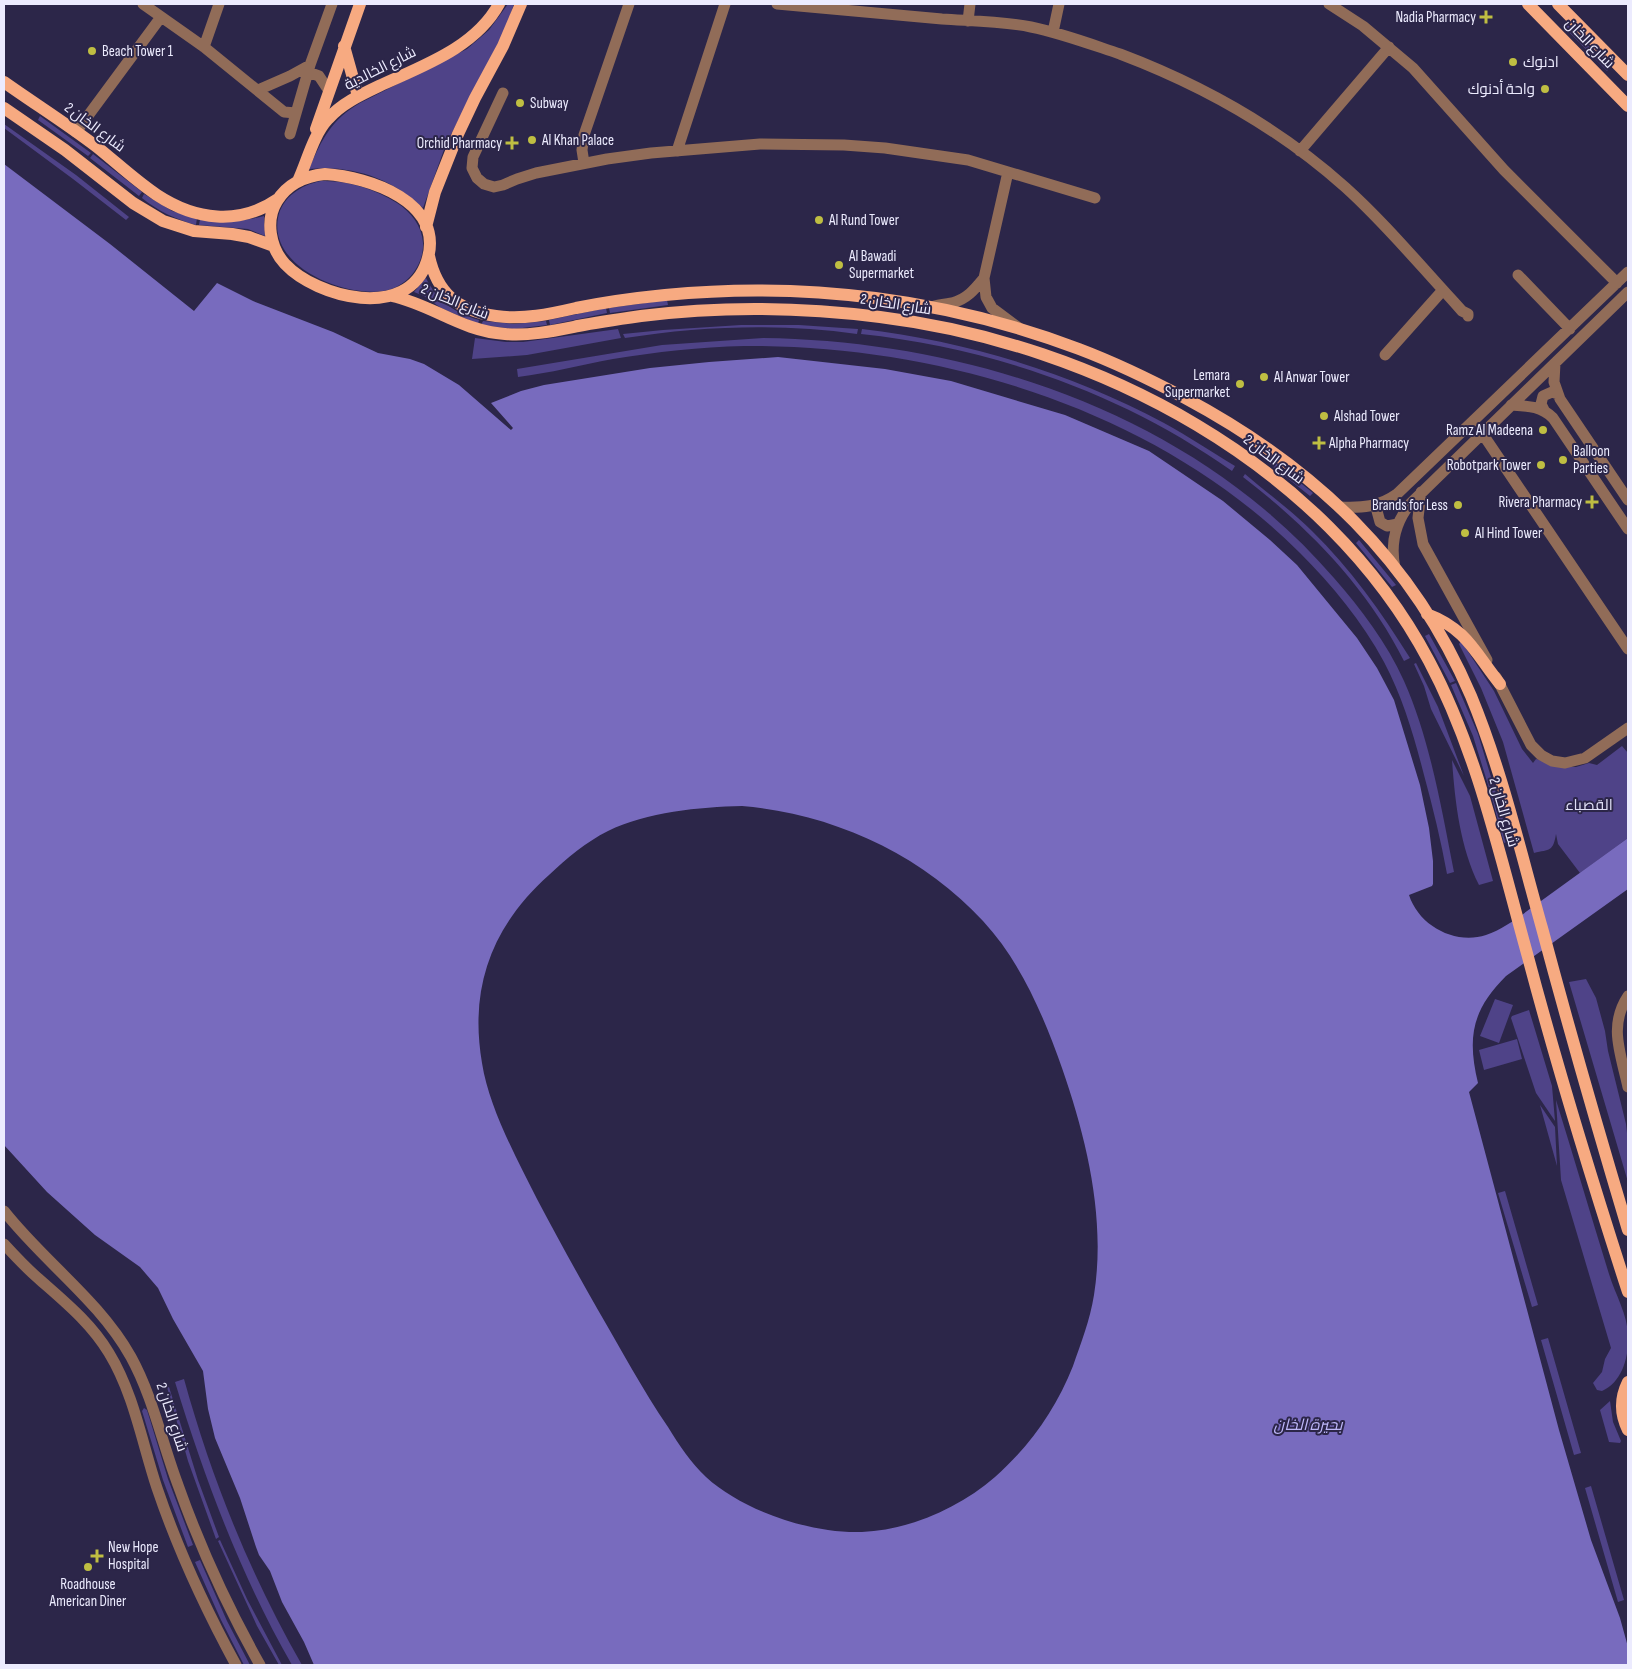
<svg xmlns="http://www.w3.org/2000/svg" width="1632" height="1669" font-family="'Sofia Sans Condensed',Cairo,sans-serif">
  <style>
    .green { fill: #4f4388 }
    .water { fill: #786bbe; fill-rule: evenodd }
    .lines { fill: none; stroke-linecap: round; stroke-linejoin: round }
    .minor { stroke: #916c58; stroke-width: 11 }
    .major { stroke: #f7aa81; stroke-width: 12 }
    .poi-dot { fill: #bfbe42; stroke: #2c2649; stroke-width: 2 }
    .labels { text-anchor: middle; stroke-width: 4; stroke-linejoin: round; paint-order: stroke }
    .poi-label { font-size: 15px; fill: #ecebfe; stroke: #2c2649; text-anchor: start }
    .street-label { font-size: 15px; fill: #ecebfe; stroke: #2c2649 }
    .park-label { font-size: 15px; fill: #e1e0f7; stroke: #2c2649 }
    .water-label { font-size: 16px; font-style: italic; fill: #bdb6f8; stroke: #2c2649 }
  </style>
  <rect width="100%" height="100%" fill="#2c2649"/>
  <path class="green" d="M508,4H514L505,30L446,144L423,208C391,178 353,165 309,169C322,139 331,120 360,103L467,49L489,30Z
    M1565,22L1610,68L1607,71L1562,25Z
    M40,116L91,153L88,156L38,120Z
    M4,124L76,175L129,217L126,220L73,179L4,128Z
    M93,154L142,192L139,196L90,158Z
    M321,181C347,180 375,189 397,203C411,212 422,226 423,243C424,266 406,288 383,291C344,297 269,267 278,218C282,197 301,185 321,181Z
    M144,194L172,211L197,218L196,225C175,219 158,211 142,198Z
    M264,216L265,236L248,229L199,225L200,219C223,222 242,222 264,216Z
    M426,278C437,301 455,313 479,320L478,324L441,308L424,296L414,292Z
    M667,300L668,305L610,313L609,308Z
    M606,308L607,313L550,325L549,320Z
    M483,321L514,324L546,321L547,325L514,329L481,325Z
    M741,325H799L858,329L857,334C781,323 701,326 625,338L623,334L663,330Z
    M618,329L621,338L527,355L472,359L475,338L506,342H523Z
    M862,329C966,341 1071,373 1164,423C1188,436 1212,452 1235,466L1232,471C1124,394 993,348 861,334Z
    M763,338C973,341 1194,415 1334,578C1361,609 1387,643 1404,681C1430,739 1442,811 1454,872L1447,874C1441,841 1433,808 1424,775C1414,736 1403,698 1384,662C1362,621 1332,585 1300,553C1157,410 943,345 744,346C700,347 656,352 613,359C581,365 550,373 518,377L517,369L662,345Z
    M1266,455L1313,493L1310,496L1263,459Z
    M1245,474C1267,493 1291,510 1312,531C1351,569 1381,612 1410,658L1404,661C1367,587 1308,527 1243,477Z
    M1359,540L1396,585L1392,587L1356,543Z
    M1429,634L1455,681L1450,683L1425,636Z
    M1461,641L1494,691L1522,749L1533,763L1536,759L1563,767H1576L1589,763L1597,765L1622,746L1628,753V838L1580,873L1558,844L1556,834C1553,852 1550,849 1534,853L1503,742L1481,688L1459,644Z
    M1416,663L1438,707L1464,776L1431,709L1424,686L1414,664Z
    M1456,683L1478,734L1494,787L1489,788L1473,736L1451,685Z
    M1452,760L1470,796L1493,881L1479,885C1460,847 1455,802 1452,760Z
    M1495,790L1509,841L1504,843L1490,791Z
    M1586,979L1596,998L1605,1031L1608,1051L1626,1124L1628,1142V1182L1569,982Z
    M1495,999L1513,1005L1499,1043L1480,1036Z
    M1529,1010L1552,1086L1555,1121L1536,1093L1511,1018L1512,1016Z
    M1517,1039L1522,1059L1484,1070L1479,1050Z
    M1556,1100C1574,1158 1591,1216 1609,1274C1615,1294 1628,1315 1628,1336C1629,1357 1622,1382 1602,1391L1597,1390L1593,1383L1602,1372L1605,1359L1611,1348L1561,1180Z
    M1540,1105L1555,1127L1557,1166Z
    M1505,1191L1538,1305L1532,1307L1498,1193Z
    M1548,1338L1581,1453L1574,1455L1541,1340Z
    M184,1379C212,1480 250,1574 302,1665H292C241,1576 205,1480 175,1382Z
    M167,1387H169L198,1480L219,1537L216,1539L188,1461Z
    M1610,1401L1613,1422L1621,1441L1620,1443L1609,1442L1600,1410Z
    M144,1408L147,1410L168,1479L193,1545L188,1547L163,1480L142,1411Z
    M1591,1486L1624,1600L1618,1602L1585,1488Z
    M220,1540L247,1599L282,1665H279L257,1626L218,1541Z
    M200,1560L227,1621L250,1665H244L221,1620L195,1562Z"/>
  <path class="water" d="M4,164L110,244L194,311L217,283L253,301L333,332L378,353L410,359L424,364L459,385L511,430L513,428L491,403L521,391L544,385L650,368L709,362L778,357L885,369L951,381L1065,415L1149,451L1223,501L1270,540L1297,565L1357,638L1377,668L1394,700L1420,785L1429,828L1433,861V884L1432,886L1409,895C1419,926 1455,945 1486,935C1506,928 1524,913 1541,901C1570,880 1599,859 1628,838V889L1506,976C1472,1010 1467,1037 1478,1083L1469,1092L1559,1430L1591,1540L1620,1618L1628,1647V1665H314L304,1642L282,1602L270,1571L259,1555L256,1547L240,1498L215,1438L208,1409L203,1371L173,1319L158,1288L140,1267L95,1235L47,1192L4,1145ZM742,806C831,813 922,854 983,921C1021,962 1044,1017 1062,1068C1087,1140 1106,1219 1094,1295C1090,1320 1081,1343 1073,1366C1056,1409 1030,1446 995,1477C959,1508 910,1530 862,1532C812,1534 743,1511 706,1477C691,1463 679,1445 668,1427C642,1389 621,1349 598,1310C577,1273 557,1237 537,1199C517,1159 489,1108 482,1063C469,987 492,926 549,875C567,858 586,842 608,831C647,812 699,807 742,806Z"/>
  <g class="lines">
    <path class="minor" d="M143,4L204,47L284,112L296,113
      M777,4C832,9 887,14 942,19C972,21 1002,21 1031,27C1061,33 1090,44 1120,54C1202,85 1279,128 1345,187C1384,222 1418,263 1454,302L1462,311L1468,314V316
      M1329,4L1363,26L1413,68L1504,170L1617,283
      M968,21L970,4
      M1053,32L1059,4
      M204,47L219,4
      M308,72L319,76L329,91
      M258,90L290,76L310,65
      M503,93L473,157L472,168L477,178L484,184L494,187L503,185L517,179L536,173L607,159L651,153L760,144L844,145L885,148L968,160L1095,198
      M76,132L161,17
      M290,134L310,65L332,4
      M677,151L725,4
      M1300,151L1389,47
      M584,163L582,150L584,135L629,4
      M1008,172L984,278L986,297L992,308L1019,328
      M1518,275L1570,329
      M932,307C939,304 945,304 952,303C967,299 975,289 984,278
      M1385,355L1443,290
      M1555,363L1554,382L1560,399L1628,500
      M1511,405C1528,406 1541,406 1553,418L1628,529
      M1544,410L1541,404L1543,396L1552,392L1558,394
      M1482,433L1628,649
      M1421,492L1418,518L1423,544L1487,660
      M1380,504L1377,511L1380,522L1387,526L1398,524
      M1340,507C1362,508 1379,507 1397,494L1628,272
      M1395,568C1390,544 1395,523 1410,504L1628,292
      M1496,677L1531,745L1541,755L1552,761L1565,763L1585,758L1628,728
      M1628,996C1608,1026 1621,1054 1628,1087
      M4,1211C44,1262 99,1300 131,1357C153,1397 162,1443 178,1485C200,1547 228,1608 260,1665
      M4,1244C15,1256 26,1268 39,1279C65,1302 91,1323 109,1353C134,1394 142,1443 157,1488C178,1550 205,1608 236,1665"/>
    <path class="major" d="M1528,4L1628,106
      M1558,4L1628,75
      M344,46L358,96
      M4,82C35,104 67,124 97,147C117,163 136,181 157,195C195,220 239,226 278,199
      M4,108L65,150L133,203L163,221L194,231L232,234L249,237L274,246
      M316,129L360,4
      M325,174C369,177 446,202 427,261C408,321 317,298 285,264C270,248 265,220 277,201C288,183 305,176 325,174Z
      M298,181C307,162 313,135 328,119C341,104 360,95 379,86C422,66 475,48 499,4
      M426,227L435,192L458,134L475,98L503,46L521,4
      M429,256C437,293 458,311 496,316C523,320 550,314 576,308C605,302 635,298 665,295C805,281 948,299 1079,349C1116,363 1151,380 1185,398C1314,467 1413,560 1471,696C1502,771 1520,850 1542,928C1569,1029 1598,1130 1628,1230
      M392,296C433,305 461,331 505,334C530,336 553,331 578,326C599,322 620,319 641,316C720,306 801,307 880,317C1097,344 1324,463 1429,661C1478,753 1500,857 1528,957C1558,1070 1592,1181 1628,1292
      M1427,614C1467,629 1475,653 1500,684
      M1628,1382C1620,1398 1620,1414 1628,1430"/>
  </g>
  <g class="poi-dot">
    <path d="M1483.5 9.5h5v5h5v5h-5v5h-5v-5h-5v-5h5z"/>
    <circle cx="92" cy="51" r="5"/>
    <circle cx="1513" cy="62" r="5"/>
    <circle cx="1545" cy="89" r="5"/>
    <circle cx="520" cy="103" r="5"/>
    <circle cx="532" cy="140" r="5"/>
    <path d="M509.5 135.5h5v5h5v5h-5v5h-5v-5h-5v-5h5z"/>
    <circle cx="819" cy="220" r="5"/>
    <circle cx="839" cy="265" r="5"/>
    <circle cx="1264" cy="377" r="5"/>
    <circle cx="1240" cy="384" r="5"/>
    <circle cx="1324" cy="416" r="5"/>
    <circle cx="1543" cy="430" r="5"/>
    <path d="M1316.5 435.5h5v5h5v5h-5v5h-5v-5h-5v-5h5z"/>
    <circle cx="1563" cy="460" r="5"/>
    <circle cx="1541" cy="465" r="5"/>
    <path d="M1589.5 494.5h5v5h5v5h-5v5h-5v-5h-5v-5h5z"/>
    <circle cx="1458" cy="505" r="5"/>
    <circle cx="1465" cy="533" r="5"/>
    <path d="M94.5 1548.5h5v5h5v5h-5v5h-5v-5h-5v-5h5z"/>
    <circle cx="88" cy="1567" r="5"/>
  </g>
  <g class="labels">
    <g class="poi-label">
      <text x="1476" y="22" text-anchor="end">Nadia Pharmacy</text>
      <text x="102" y="56">Beach Tower 1</text>
      <text x="1523" y="67">ادنوك</text>
      <text x="1535" y="94" text-anchor="end">واحة أدنوك</text>
      <text x="530" y="108">Subway</text>
      <text x="542" y="145">Al Khan Palace</text>
      <text x="502" y="148" text-anchor="end">Orchid Pharmacy</text>
      <text x="829" y="225">Al Rund Tower</text>
      <text x="849" y="261">Al Bawadi<tspan x="849" dy="17">Supermarket</tspan></text>
      <text x="1230" y="380" text-anchor="end">Lemara<tspan x="1230" dy="17">Supermarket</tspan></text>
      <text x="1274" y="382">Al Anwar Tower</text>
      <text x="1334" y="421">Alshad Tower</text>
      <text x="1533" y="435" text-anchor="end">Ramz Al Madeena</text>
      <text x="1329" y="448">Alpha Pharmacy</text>
      <text x="1573" y="456">Balloon<tspan x="1573" dy="17">Parties</tspan></text>
      <text x="1531" y="470" text-anchor="end">Robotpark Tower</text>
      <text x="1582" y="507" text-anchor="end">Rivera Pharmacy</text>
      <text x="1448" y="510" text-anchor="end">Brands for Less</text>
      <text x="1475" y="538">Al Hind Tower</text>
      <text x="108" y="1552">New Hope<tspan x="108" dy="17">Hospital</tspan></text>
      <text x="88" y="1589" text-anchor="middle">Roadhouse<tspan x="88" dy="17">American Diner</tspan></text>
    </g>
    <g class="street-label">
      <text transform="translate(1590 43) rotate(46)" y="5">شارع الخان</text>
      <text transform="translate(380 68) rotate(-27)" y="5">شارع الخالدية</text>
      <text transform="translate(95 127) rotate(37)" y="5">شارع الخان 2</text>
      <text transform="translate(455 301) rotate(22)" y="5">شارع الخان 2</text>
      <text transform="translate(896 304) rotate(9)" y="5">شارع الخان 2</text>
      <text transform="translate(1274 459) rotate(37)" y="5">شارع الخان 2</text>
      <text transform="translate(1504 812) rotate(74)" y="5">شارع الخان 2</text>
      <text transform="translate(172 1417) rotate(72)" y="5">شارع الخان 2</text>
    </g>
    <g class="park-label">
      <text x="1589" y="810">القصباء</text>
    </g>
    <g class="water-label">
      <text x="1308" y="1430">بحيرة الخان</text>
    </g>
  </g>
  <rect width="1632" height="1669" fill="none" stroke="#ecebfe" stroke-width="10"/>
</svg>
